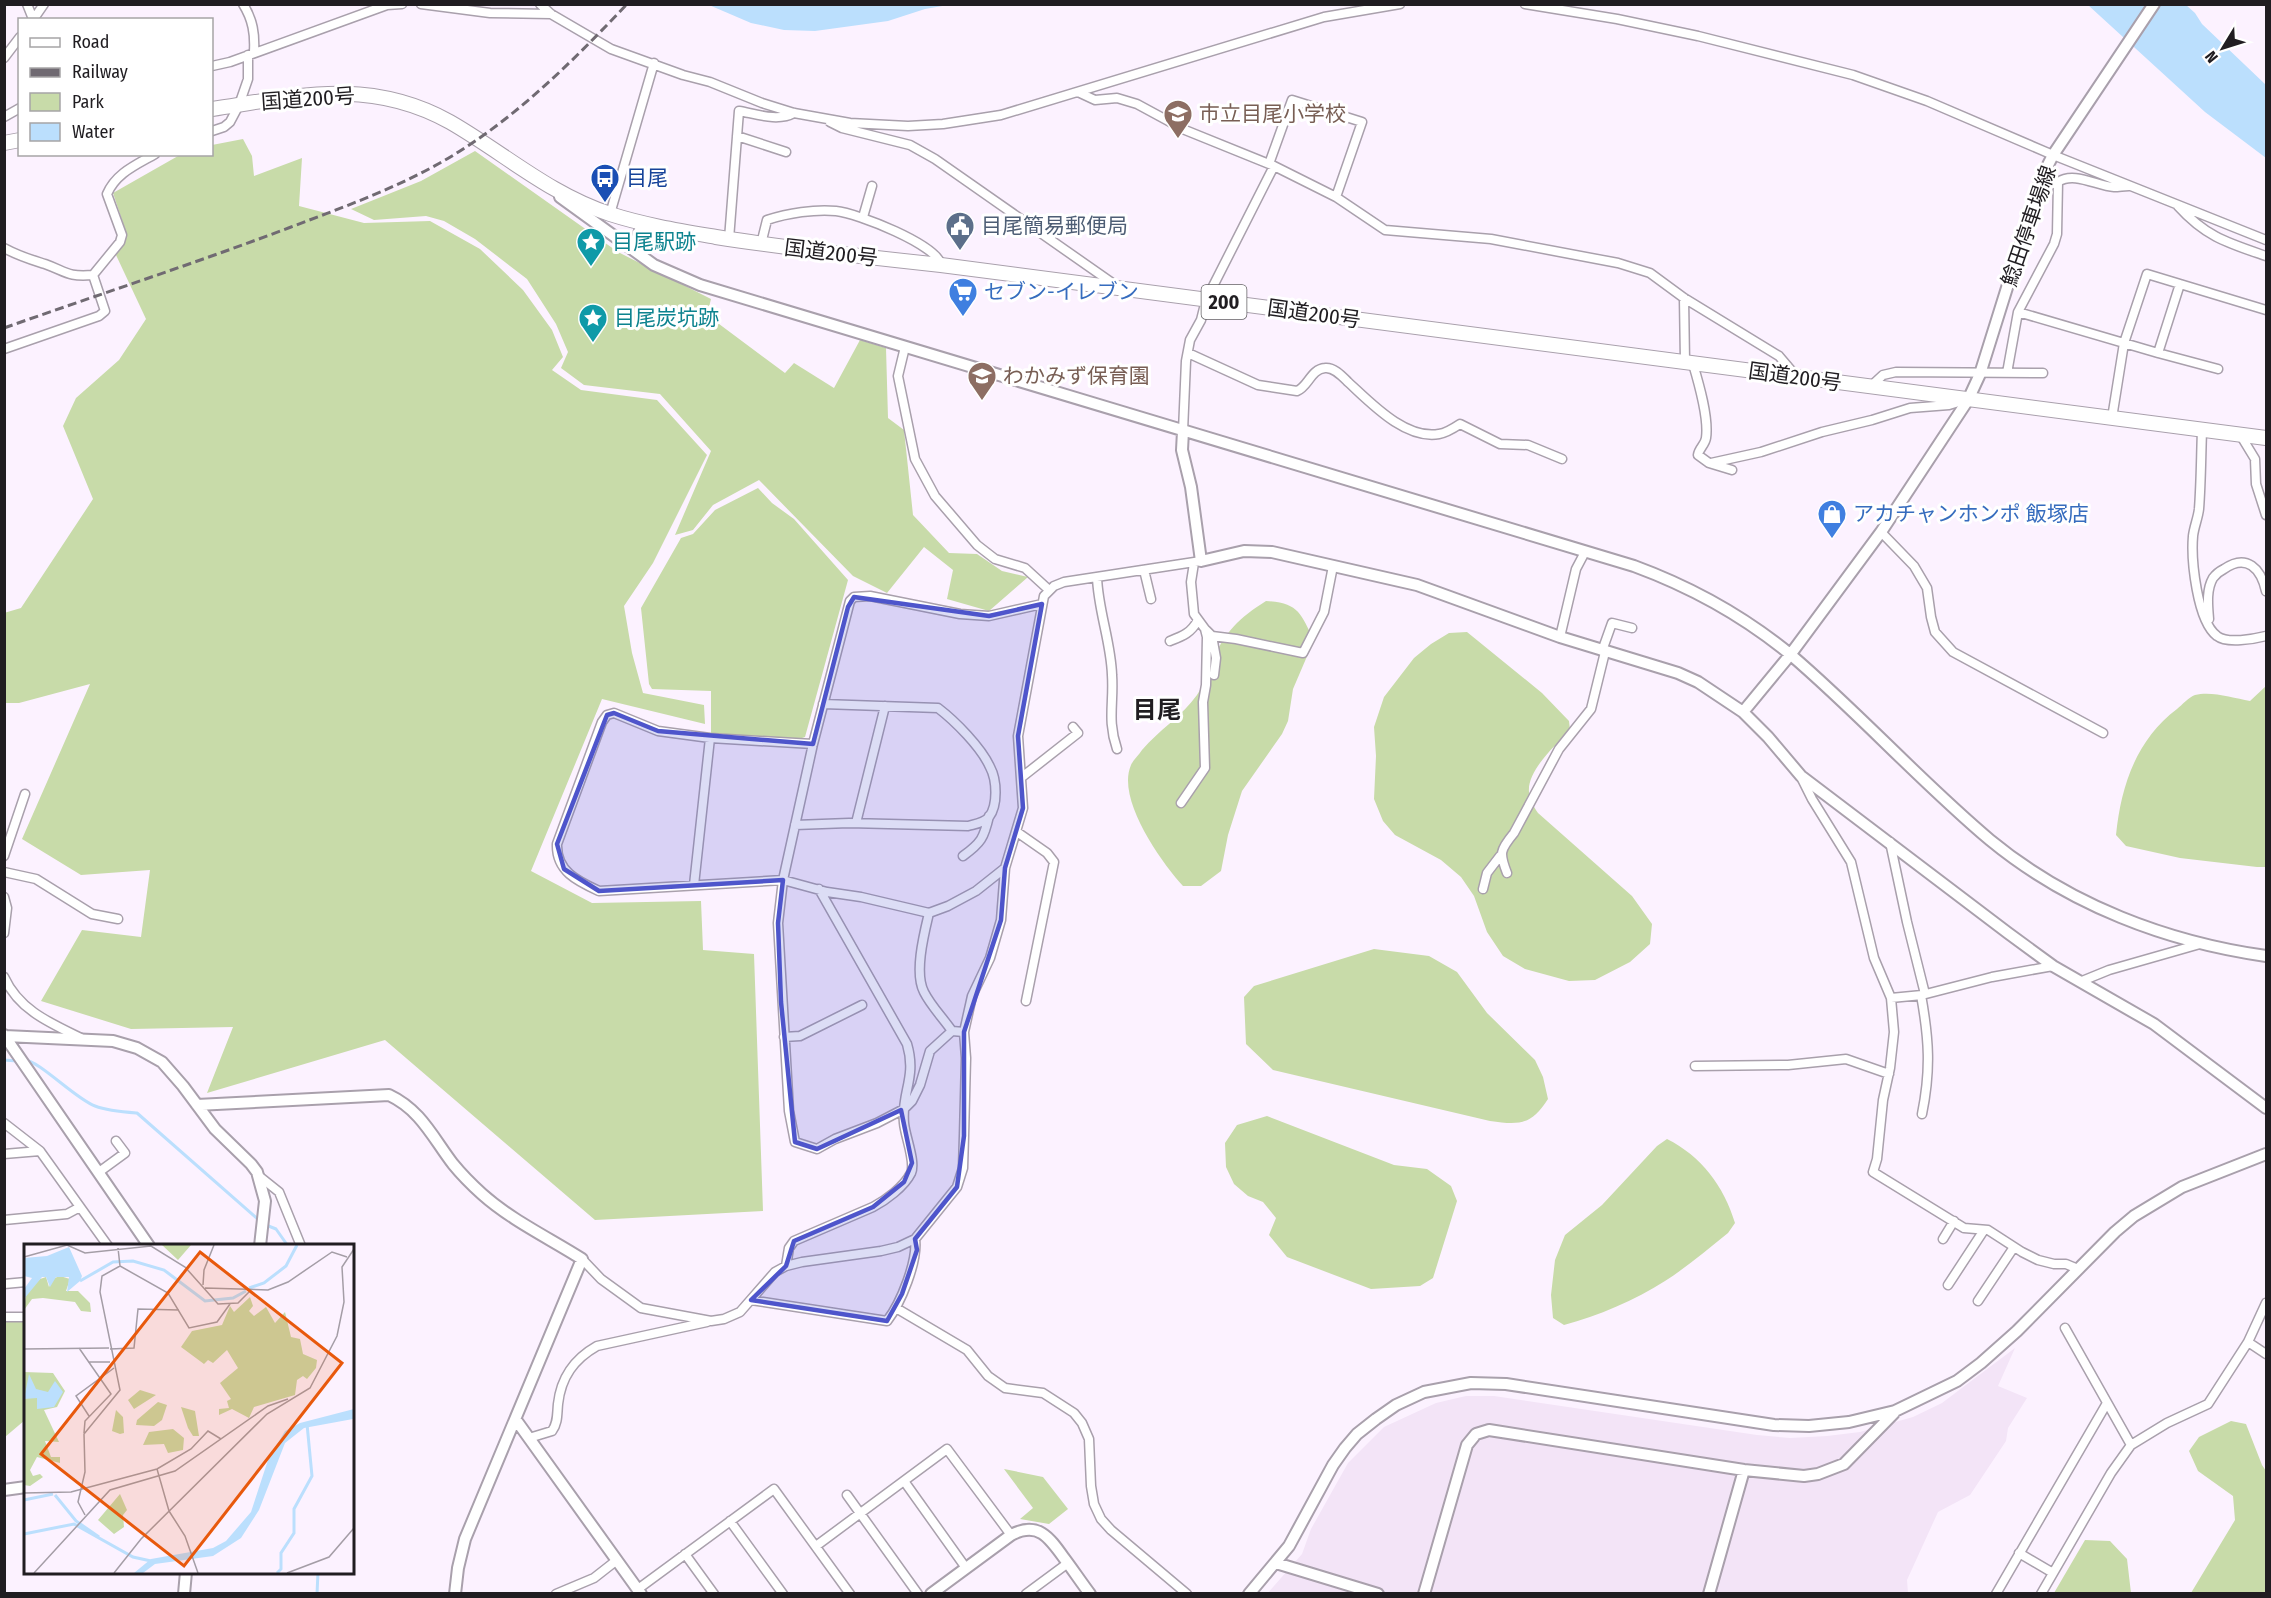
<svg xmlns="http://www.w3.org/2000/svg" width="2271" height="1598" font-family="'Fira Sans Condensed','Noto Sans JP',sans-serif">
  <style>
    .built { fill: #f3e4f7 }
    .green { fill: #c8dba9 }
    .water { fill: #bbdffd }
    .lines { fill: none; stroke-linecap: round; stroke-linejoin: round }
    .stream { stroke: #bbdffd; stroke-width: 3 }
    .minor-casing { stroke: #a9a0ac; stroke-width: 11 }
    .tertiary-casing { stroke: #a9a0ac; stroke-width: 14 }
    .secondary-casing { stroke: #a9a0ac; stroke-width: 14 }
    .trunk-casing { stroke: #a9a0ac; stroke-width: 16 }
    .minor { stroke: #fff; stroke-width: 8 }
    .tertiary { stroke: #fff; stroke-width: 10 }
    .secondary { stroke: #fff; stroke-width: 10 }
    .trunk { stroke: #fff; stroke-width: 14 }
    .rail { stroke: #706a72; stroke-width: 3; stroke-dasharray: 9 4.5; stroke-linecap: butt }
    .marked { fill: #4e55cb; fill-opacity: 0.2; stroke: #4e55cb; stroke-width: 4.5; stroke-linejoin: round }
    .labels { text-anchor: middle; stroke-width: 6; stroke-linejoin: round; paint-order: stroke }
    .shield { fill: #fff; stroke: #636164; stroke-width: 1.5 }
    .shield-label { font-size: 20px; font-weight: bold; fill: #201d21 }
    .street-label { font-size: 21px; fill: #201d21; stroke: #fff }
    .education-label { font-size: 21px; fill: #785e54; stroke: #fff; text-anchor: start }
    .transit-label { font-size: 21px; fill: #164399; stroke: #fff; text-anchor: start }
    .service-label { font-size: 21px; fill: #4e5e75; stroke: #fff; text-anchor: start }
    .culture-label { font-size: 21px; fill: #0d838f; stroke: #fff; text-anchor: start }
    .shop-label { font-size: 21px; fill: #366cbe; stroke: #fff; text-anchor: start }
    .quarter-label { font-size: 24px; font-weight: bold; fill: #201d21; stroke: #fff }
    .inset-river { fill: none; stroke: #bbdffd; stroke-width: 3 }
    .inset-road { fill: none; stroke: #a49da6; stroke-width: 1.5 }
    .view { fill: #e8590c; fill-opacity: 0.15; stroke: #e8590c; stroke-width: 3 }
    .inset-edge { fill: none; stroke: #201d21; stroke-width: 3 }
  </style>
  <rect width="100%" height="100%" fill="#fcf2ff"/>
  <path class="built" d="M2015,1348L1998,1386L2027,1398L2008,1428L2006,1441L1970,1495L1938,1512L1907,1580L1908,1593L1267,1594L1302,1554L1311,1529L1348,1463L1384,1427L1436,1403L1466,1396H1494L1757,1435L1790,1438L1827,1436L1860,1432L1913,1417L1942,1403Z"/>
  <path class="green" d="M243,139L252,156L254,176L302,158L299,206L364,223L430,221L480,249L523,290L552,330L563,357L552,370L581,390L657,400L707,455L653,563L624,606L632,653L643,693L704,705L705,724L602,699L531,871L592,903L701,901L703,950L754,954L763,1211L595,1220L385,1040L207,1093L233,1027L131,1029L41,1001L82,930L141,937L150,870L81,875L22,839L90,684L19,703H5L4,613L21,608L93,499L63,426L76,398L119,360L146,319L116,255L127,235L113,193L178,156L212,154V145Z
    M475,151L618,252L711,299L707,315L785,373L794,363L834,388L860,340L886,348L888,418L904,430L913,515L949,553L977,554L1002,571L1028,577L989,611L947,599L953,570L924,547L887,593L853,576L759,480L713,505L693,530L675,535L711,451L660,394L584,385L561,368L568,352L556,324L527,279L475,239L444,221L426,216L374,220L351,209L421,181Z
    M758,488L772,503L794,519L848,580L805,737L799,739L711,733V691L652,689L649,684L641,608L681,538L693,534L715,510Z
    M1266,601C1299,603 1300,613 1314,640L1293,689L1288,721L1282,734L1242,791L1228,835L1221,871L1201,886H1183C1161,862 1116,799 1131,765C1133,760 1139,755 1142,750C1159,730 1182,716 1197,695C1204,685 1207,672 1212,661C1225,632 1239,618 1266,601Z
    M1467,632L1542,693L1569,721L1570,730C1556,745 1527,770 1529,792C1529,799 1534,807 1538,813L1632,896L1652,924L1650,944L1630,962L1595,980L1569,981L1525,969L1503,956L1487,932L1474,896L1461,877L1441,860L1395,835L1383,821L1374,799L1376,756L1374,727L1384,697L1414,658L1431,644L1449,633Z
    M2266,686V867H2257L2180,858L2126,846L2116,835C2121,786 2136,740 2177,709C2182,705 2189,697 2195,695C2212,691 2233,698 2250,701Z
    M1374,949L1429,956L1457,972L1487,1013L1535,1060L1543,1077L1548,1099C1531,1126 1518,1125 1490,1121L1273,1070L1246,1044L1244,997L1254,986Z
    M1267,1116L1394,1165L1427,1169L1451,1186L1457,1201L1433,1278L1420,1286L1371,1289L1287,1257L1269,1235L1276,1218L1263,1202L1248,1196L1234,1184L1226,1167L1225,1143L1237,1125Z
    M1667,1139C1701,1156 1724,1186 1735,1223L1728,1233C1708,1249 1687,1267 1665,1281C1635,1300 1598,1316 1564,1325L1553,1318L1551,1295L1555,1260L1565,1235L1602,1205L1657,1146Z
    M25,1311V1420L5,1437V1319Z
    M2231,1421L2246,1424L2262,1465L2266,1471V1593H2191L2235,1520L2233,1496L2198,1471L2189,1451L2199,1437Z
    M1004,1469L1043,1477L1068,1509L1049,1524L1020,1519L1033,1508Z
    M2085,1540L2110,1541L2127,1559L2131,1593H2054Z"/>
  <path class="water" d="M709,5H948L925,9L888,21L815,31L784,30L751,23Z
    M2088,5H2186L2195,13L2202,24L2266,85V158L2205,112Z"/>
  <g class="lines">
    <path class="stream" d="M4,1060L17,1061
      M24,1060C39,1060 74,1098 95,1106C108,1111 123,1112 137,1113L260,1221
      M266,1225L276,1229L288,1246
      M317,1594L318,1572"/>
    <g class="minor-casing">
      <path id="minor" d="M27,4L33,19
        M243,4C253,20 255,34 254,52
        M421,4L490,13L551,14
        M540,4L551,14L611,49L683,75L710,82L762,103L794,113L850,123L908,126L943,124L1001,115L1324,17L1400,4
        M1525,4L1617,19L1698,36L1853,75L1927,101L2053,155L2266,240
        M33,20L44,4
        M4,58L20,37
        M212,66L230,62L387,5L402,4
        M1080,93L1095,100L1117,98L1137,104L1185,130L1274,166L1336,197L1385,230L1491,239L1618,263L1650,273L1684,298L1779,356L1796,376
        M4,117L20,108
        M830,122L842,128L910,145L935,159L1118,287
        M212,131L224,127L230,122L239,105L248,79V55
        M737,136L786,152
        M1269,164L1292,100L1362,122L1336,197
        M2178,206C2206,237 2228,243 2266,256
        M610,214L654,63
        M863,217L872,186
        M729,239L739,111C756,114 778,122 794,113
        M761,244L767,220C788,213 815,209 836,211C857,213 938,245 941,265
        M4,248C21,257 29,259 45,264C67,272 67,277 93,275L120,242L122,235L107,194C116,173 136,165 155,154
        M631,250L642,222
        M1684,298L1685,362
        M2018,312L2054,244L2057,234L2058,182C2074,171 2097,186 2114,187C2119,187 2124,186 2129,186
        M905,347L898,376L915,459L935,496L977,545L995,559L1025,568L1049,590
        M4,349L99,316L105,311L93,275
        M1188,353L1258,385L1297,391C1308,387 1311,369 1325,368C1334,367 1342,376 1348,382C1370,402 1405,440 1439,434C1446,433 1454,428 1460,424L1500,444L1528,445L1562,459
        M2158,353L2218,369
        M1693,364C1699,384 1709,418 1706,438C1705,445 1699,448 1698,455L1709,463L1732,470
        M2007,373L2018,312L2158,353L2180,284
        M1870,387L1883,375L1896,372L2043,373
        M2112,418L2124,343L2147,274L2266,310
        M1183,431L1186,361L1190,340L1201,320L1206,300L1274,166
        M2202,431C2201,457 2201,483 2199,509C2198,518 2194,527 2193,536C2191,560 2197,621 2217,636C2227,644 2254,639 2266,636
        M2241,436L2255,459L2256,484L2266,515
        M1711,463L1761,452L1822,432L1872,420L1910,408L1949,405L1962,401
        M1881,532L1914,566L1927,588L1931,617L1935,632L1953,652L2103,733
        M1144,570L1151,599
        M1097,577C1098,610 1111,642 1112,675C1114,703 1107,720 1117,749
        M2209,619C2208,606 2206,590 2213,578C2216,574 2220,571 2224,569C2247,553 2261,569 2266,591
        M1206,630L1212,636L1236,639L1303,653L1324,612L1333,566
        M1212,636L1216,658L1214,675
        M1560,637L1576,569L1585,552
        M1170,641C1183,636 1191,633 1198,620
        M1602,651L1612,623L1632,628
        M813,744L710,738L658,731L614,713L607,715L602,722L557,844C556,871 577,881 599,891L783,880L827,892L861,897L929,913L948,906L976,891L1005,868
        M1022,777L1078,733L1073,727
        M1802,779L1812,799L1851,862L1874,958L1891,998L1894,1032L1890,1068L1883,1100L1877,1159L1873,1172L1964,1228L1988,1230L2022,1252L2038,1260L2054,1264H2066L2078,1269
        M1181,803L1205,768L1203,702L1206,685L1207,637L1205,629L1194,614L1191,582L1194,563
        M856,823L885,706
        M795,825L849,823L968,826C975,824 984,823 989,817C998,805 997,780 990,767C981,747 955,721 938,708L823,704
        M1017,832L1047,853L1054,862L1026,1001
        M1890,842L1907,922L1925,994
        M4,856L25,794
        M963,856C981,843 984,838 989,816
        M4,872L36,879L92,914L118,919
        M1507,873C1499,853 1500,850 1514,833L1559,749L1591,709L1605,652
        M694,885L710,738
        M1483,889L1487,873L1500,856
        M4,897L7,908L4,933
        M929,913C924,934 914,973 924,992C931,1006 943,1018 952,1031
        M4,977C19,1010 50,1023 81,1038
        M2082,981L2109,970L2200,944
        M1921,995C1929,1039 1931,1070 1922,1114
        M1891,998L1922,995L1992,977L2053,966
        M964,1032L952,1031L930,1051L920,1085L912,1101L904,1109L877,1123L835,1139L817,1149L795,1142L789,1111L778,923L783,880L813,744L850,601L854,597L870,596L960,614L989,616L1042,604
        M784,1037L800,1036L862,1005
        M1695,1066L1788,1065L1846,1059L1889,1074
        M4,1123L40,1151
        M4,1154L40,1151L108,1246
        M99,1172L125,1153L116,1141
        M259,1176L279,1192L301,1246
        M4,1220L67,1214L80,1207
        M1943,1239L1954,1221
        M582,1259L601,1279L641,1308L711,1321L724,1319L740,1312L775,1272L786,1266L802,1262L881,1251L898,1247L915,1239L957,1187L963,1168L964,1136L966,1058L964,1032L972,996L990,958L1001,920L1005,868L1023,808L1018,736L1044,596L1054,586L1064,582L1201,561
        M786,1266L789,1248L794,1241L873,1207C886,1200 904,1187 911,1173C916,1162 905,1136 904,1123C901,1092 917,1078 907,1044L819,889
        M4,1284L26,1282
        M1948,1285L1984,1230
        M751,1300L887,1321C901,1303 918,1261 915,1239
        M1978,1301L2014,1247
        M896,1308L967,1350L988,1376L1005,1388L1043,1393L1074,1413L1082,1423L1089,1439L1091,1486L1094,1504L1101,1519L1111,1530L1187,1594
        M4,1317H26
        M2065,1328L2131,1445
        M2248,1342L2266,1354
        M529,1438L552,1431C558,1423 557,1414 558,1404C561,1377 574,1359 597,1346L707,1322
        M904,1481L966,1568
        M847,1495L918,1594
        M730,1521L783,1594
        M816,1546L947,1449L1011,1535
        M2019,1553L2053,1573
        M685,1554L714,1594
        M638,1589L774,1489L850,1594
        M556,1594L594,1578L617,1560
        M1026,1594L1068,1563
        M1996,1594L2107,1403
        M2041,1594L2111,1473L2131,1445L2167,1423L2208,1404L2248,1342L2266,1303"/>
    </g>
    <g class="tertiary-casing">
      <path id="tertiary" d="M560,197L654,265L700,285L1634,566C1691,587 1745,617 1791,655C1860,714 1921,782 1990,840C2069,905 2167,942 2266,956
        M1183,431L1182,450L1191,487L1201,561L1244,551L1272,552L1417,585L1560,637L1678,673L1698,682L1743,712L1768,737L1801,776L2008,933L2053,966L2154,1024L2266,1108
        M1743,712L1790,655L1881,532L1968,400
        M4,1035L149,1246
        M5,1036L113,1041L137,1048L162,1062L183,1086L215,1129L251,1164L257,1172L265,1201L260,1246
        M197,1105L389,1095C421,1110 433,1138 453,1164C462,1175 472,1185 482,1194C511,1220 549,1238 582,1259L465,1539L458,1568L455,1594
        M516,1420L641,1594
        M4,1490L26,1487
        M1276,1563L1378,1594
        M184,1594L186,1572
        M931,1594L1011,1535C1038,1521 1049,1537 1064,1558C1073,1570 1081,1582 1090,1594
        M1249,1594L1289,1546L1333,1465L1345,1448L1357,1434L1376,1419L1396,1405L1424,1392L1471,1383L1506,1384L1774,1425L1809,1426L1849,1422L1895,1411L1957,1381L1981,1363L2017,1331L2115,1232L2134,1216L2182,1187L2266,1154
        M1424,1594L1467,1445L1476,1434L1489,1430L1744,1470L1804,1476L1818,1474L1844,1464L1894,1413
        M1709,1594L1744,1470"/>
    </g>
    <g class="secondary-casing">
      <path id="secondary" d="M1968,400L1980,374L2041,179L2053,155L2154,4"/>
    </g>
    <g class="trunk-casing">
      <path id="trunk" d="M212,109C297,96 369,77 450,122C504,153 549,194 610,214C644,225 681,231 716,237C791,249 866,257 941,265L2266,438
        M4,143L20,140"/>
    </g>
    <use href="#minor" class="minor"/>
    <use href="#tertiary" class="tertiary"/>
    <use href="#secondary" class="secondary"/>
    <use href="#trunk" class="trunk"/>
    <path class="rail" d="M4,328C100,294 196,263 291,227C349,205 408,184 460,151C523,111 576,58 627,4"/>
  </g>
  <path class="marked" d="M854,597L989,616L1042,604L1018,736L1023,808L1005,868L1001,920L964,1032V1136L957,1187L915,1239L917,1250L902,1294L887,1321L751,1300L786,1266L794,1241L873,1207L904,1182L912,1163L901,1110L817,1149L795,1142L781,1002L778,923L783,880L599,891L564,869L557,844L607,715L614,713L658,731L813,744L848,607Z"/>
  <defs>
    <g id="school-pin" transform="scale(1.5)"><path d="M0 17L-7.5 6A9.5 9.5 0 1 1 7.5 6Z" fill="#8d6e63" stroke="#fff"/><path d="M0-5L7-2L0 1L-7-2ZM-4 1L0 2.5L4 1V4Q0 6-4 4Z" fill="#fff"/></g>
    <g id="bus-pin" transform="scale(1.5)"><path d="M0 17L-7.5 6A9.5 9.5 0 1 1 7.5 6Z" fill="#1a4fb4" stroke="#fff"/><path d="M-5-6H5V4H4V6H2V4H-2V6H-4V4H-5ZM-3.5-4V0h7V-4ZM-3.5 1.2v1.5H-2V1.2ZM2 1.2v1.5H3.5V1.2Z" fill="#fff"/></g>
    <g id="civic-pin" transform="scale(1.5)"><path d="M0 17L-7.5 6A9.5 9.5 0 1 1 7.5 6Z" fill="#5c6f8a" stroke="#fff"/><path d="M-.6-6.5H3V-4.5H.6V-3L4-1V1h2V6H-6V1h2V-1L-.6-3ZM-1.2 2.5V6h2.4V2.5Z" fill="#fff"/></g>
    <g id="sight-pin" transform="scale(1.5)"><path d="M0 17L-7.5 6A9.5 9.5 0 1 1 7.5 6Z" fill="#0f9aa8" stroke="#fff"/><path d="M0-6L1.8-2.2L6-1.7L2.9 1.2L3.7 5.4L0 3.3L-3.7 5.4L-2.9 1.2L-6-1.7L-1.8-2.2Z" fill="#fff"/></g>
    <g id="supermarket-pin" transform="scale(1.5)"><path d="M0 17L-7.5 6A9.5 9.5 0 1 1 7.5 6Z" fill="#3f7fe0" stroke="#fff"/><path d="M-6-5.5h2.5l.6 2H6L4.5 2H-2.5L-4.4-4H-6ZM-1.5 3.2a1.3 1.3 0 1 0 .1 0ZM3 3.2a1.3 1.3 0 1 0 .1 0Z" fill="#fff"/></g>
    <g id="shop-pin" transform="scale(1.5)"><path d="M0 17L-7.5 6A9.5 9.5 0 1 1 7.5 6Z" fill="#3f7fe0" stroke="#fff"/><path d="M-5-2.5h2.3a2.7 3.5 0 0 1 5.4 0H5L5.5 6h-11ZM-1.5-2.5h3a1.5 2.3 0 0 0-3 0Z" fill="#fff"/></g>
  </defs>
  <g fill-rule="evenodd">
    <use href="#school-pin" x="1178" y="114"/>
    <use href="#bus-pin" x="605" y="178"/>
    <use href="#civic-pin" x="960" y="226"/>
    <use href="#sight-pin" x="591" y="242"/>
    <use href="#supermarket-pin" x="963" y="292"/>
    <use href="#sight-pin" x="593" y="318"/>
    <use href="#school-pin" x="982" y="376"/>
    <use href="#shop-pin" x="1832" y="514"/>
  </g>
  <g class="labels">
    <rect class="shield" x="1201.5" y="285" width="45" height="34" rx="4.5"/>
    <g class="shield-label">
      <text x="1224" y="309">200</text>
    </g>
    <g class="street-label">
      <text transform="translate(308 99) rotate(-4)" y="7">国道200号</text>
      <text transform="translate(2029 226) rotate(-71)" y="7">鯰田停車場線</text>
      <text transform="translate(831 253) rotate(7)" y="7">国道200号</text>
      <text transform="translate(1314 314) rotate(8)" y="7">国道200号</text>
      <text transform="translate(1795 377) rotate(8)" y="7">国道200号</text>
    </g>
    <g class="education-label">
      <text x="1199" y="121">市立目尾小学校</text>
      <text x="1003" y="383">わかみず保育園</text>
    </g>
    <g class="transit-label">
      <text x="626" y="185">目尾</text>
    </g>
    <g class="service-label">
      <text x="981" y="233">目尾簡易郵便局</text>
    </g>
    <g class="culture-label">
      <text x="612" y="249">目尾駅跡</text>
      <text x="614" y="325">目尾炭坑跡</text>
    </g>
    <g class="shop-label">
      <text x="984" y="299">セブン-イレブン</text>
      <text x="1853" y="521">アカチャンホンポ 飯塚店</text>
    </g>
    <g class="quarter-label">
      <text x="1157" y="718">目尾</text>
    </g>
  </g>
  <g transform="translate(24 1244)">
    <rect width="330" height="330" fill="#fcf2ff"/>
    <path d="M138,1H167L154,16ZM36,32L46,35L42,47H54L66,59L67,68L57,67L51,58L19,54L8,55L0,66L2,50L16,35L22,33L25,43L28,35ZM226,53L229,62L225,67L230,72L242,63L251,79L261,68L267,93L276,95L279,110L293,116L292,124L283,135L279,132L273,136L271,151L230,163L225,174L208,165L195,171V165L205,164L203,157L207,155L196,139L214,124L203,106L189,119L184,116L180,120L157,103L168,87L198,81L206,62L210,68ZM0,128L29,129L41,147L33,163L20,166L35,198L21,197L27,213H36V219L13,213L6,226L9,232L16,230L19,233L6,242L0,241ZM116,146L132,151L110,165L104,156ZM134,158L143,161L138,176L130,182L112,181L113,176ZM157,163L171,167L175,192H169L164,184ZM92,166L99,173L100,189L96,190L88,187ZM149,185L160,194L159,206L144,209L140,200L119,201L125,188ZM96,250L103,266L99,271L100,283L90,290L74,276Z" fill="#c8dba9"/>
    <path d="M45,3L58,32L56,37L43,48L45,33H32L26,43L22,33H18L0,55V45L8,34L0,32V14L23,12ZM5,130L12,145L24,148L31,137L39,148L30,163L13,165V154L0,155ZM330,165L329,175L280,184L261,199L235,266L217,294L189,312L131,320L119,329H110L127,315L189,304L202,297L227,268L244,216L261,187L276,179Z" fill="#bbdffd"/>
    <path class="inset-river" d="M56,37L89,18L109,17L140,26L181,57L209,54L222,47M225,44L240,39L262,22L273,1M31,251L52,277L75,293M0,256L29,250M0,290L50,280L109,313L127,317M253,329L257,325V309L270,289V265L288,232L283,180"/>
    <path class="inset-road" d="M94,4L96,22L144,49L165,84L193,78L206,60M0,13L43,1L61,9L127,2L161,23L194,60L214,59L225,48M179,41L180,26L190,1M181,44L244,46L264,38L308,8L323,13M55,104L87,150L61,177L60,189M0,105L85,104M86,105L110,104L114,65L155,66M64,118H86M65,172L52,152L90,124M133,225L145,267M0,249L47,248L133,225L167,205L184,187L197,195M145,267L161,292L174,329M61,271L54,258L61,228L60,190L96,146L76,48L78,32L96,22M10,329L86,246L151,227L244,162L264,155M90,329L117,295L243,170L286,144L313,92L320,58L318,23L330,5M263,329L305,313L330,284"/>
    <path class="view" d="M176,8L318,119L160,322L17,210Z"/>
    <rect width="330" height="330" class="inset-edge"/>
  </g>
  <rect width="2271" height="1598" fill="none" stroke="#201d21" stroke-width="12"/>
  <rect x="18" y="18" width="195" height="138" fill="#ffffff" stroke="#a6a5a6" stroke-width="1.5"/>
  <rect x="30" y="38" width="30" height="9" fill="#ffffff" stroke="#a6a5a6" stroke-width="1.5"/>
  <text x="72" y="48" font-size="18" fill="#201d21">Road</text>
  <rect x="30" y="68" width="30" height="9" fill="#706a72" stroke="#a6a5a6" stroke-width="1.5"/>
  <text x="72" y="78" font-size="18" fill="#201d21">Railway</text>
  <rect x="30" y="93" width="30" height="18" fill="#c8dba9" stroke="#a6a5a6" stroke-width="1.5"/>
  <text x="72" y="108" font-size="18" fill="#201d21">Park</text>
  <rect x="30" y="123" width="30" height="18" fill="#bbdffd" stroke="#a6a5a6" stroke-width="1.5"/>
  <text x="72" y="138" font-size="18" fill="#201d21">Water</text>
  <g transform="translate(2223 48) rotate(232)" stroke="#ffffff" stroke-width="4.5" paint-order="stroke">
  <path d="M0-4.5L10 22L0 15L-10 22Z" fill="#201d21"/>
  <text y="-9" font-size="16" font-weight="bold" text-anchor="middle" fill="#201d21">N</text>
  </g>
</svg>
